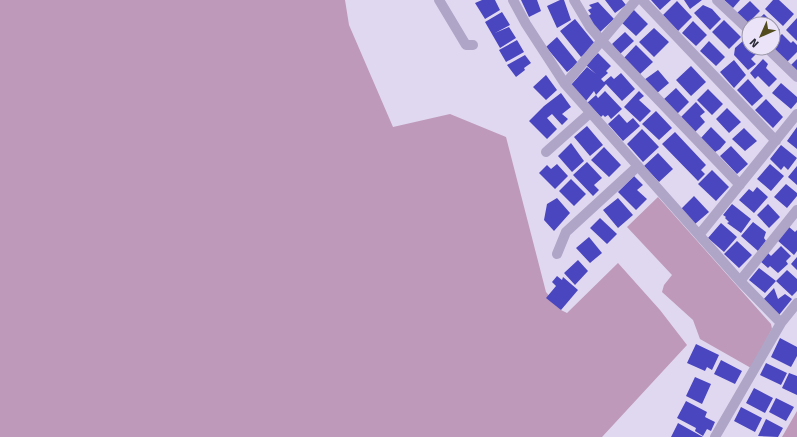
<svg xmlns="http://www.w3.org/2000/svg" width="797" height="437" font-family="Signika,sans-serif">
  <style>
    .green { fill: #be99b9 }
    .building { fill: #4a46c0 }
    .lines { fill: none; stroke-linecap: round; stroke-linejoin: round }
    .minor { stroke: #aea5c7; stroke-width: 10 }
  </style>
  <rect width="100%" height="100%" fill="#e0d8f0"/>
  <path class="green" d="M0,0H345L349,25L393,127L450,114L506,137L546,292L561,310L567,313L618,263L660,310L687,345L602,437H0Z
    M658,197L771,324L772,329L751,368L700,339L693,320L662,292L664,285L672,275L627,227Z
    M797,411V437H782Z"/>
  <path class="building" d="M482,0H495L500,10L485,19L475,3Z
    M521,0H537L541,11L529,17Z
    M560,0H564L571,20L557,28L547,6Z
    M605,0H622L626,5L615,13Z
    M651,0H671L660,10Z
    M684,0H702L690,9Z
    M724,0H740L733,8Z
    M773,0H779L794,14L783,26L765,9Z
    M677,1L692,17L678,31L663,15Z
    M750,1L760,11L747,24L737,13Z
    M598,2L614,19L599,33L586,18L591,14L588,10L592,8L589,5Z
    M703,5L712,9L721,19L710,30L694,13Z
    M633,9L648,24L636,36L621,22Z
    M502,12L510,25L495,33L509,27L516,38L500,48L485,22Z
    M764,14L780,30L773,37V24H753Z
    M797,18V41L786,30Z
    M575,19L596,45L581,57L560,31Z
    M724,20L741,37L729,49L712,32Z
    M693,21L707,35L696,46L682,33Z
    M654,28L669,42L654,57L639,42Z
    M625,32L634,41L620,54L612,44Z
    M782,34L791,43L793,41L797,45V52L786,63L773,48V42Z
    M557,37L578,63L567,72L546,47Z
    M517,40L524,52L506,62L499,50Z
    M744,40L749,45V48H752L757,53L751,59L756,64L748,70L734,55L735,48Z
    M709,41L725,57L716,66L700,51Z
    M636,45L653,62L639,75L623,59Z
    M598,53L611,66L606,71L608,73L601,79L604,82L611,76L614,79L621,73L635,89L622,101L606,84L596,95L598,98L605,91L622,109L611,119L608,115L605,117L603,115L601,117L587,103L596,95L594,91L586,101L570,86L587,67L596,74L586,65Z
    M525,55L531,63L524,68L525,70L516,77L507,65Z
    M763,59L768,64L766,68L777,79L769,87L758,76L755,79L750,73Z
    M797,59V74L789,67Z
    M734,60L746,75L734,88L720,72Z
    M691,66L706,82L691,96L676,80Z
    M658,70L669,83L656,94L644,80Z
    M546,75L557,90L546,100L533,87Z
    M748,79L763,96L752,106L737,90Z
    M781,83L797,97V102L791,109L772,93Z
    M676,88L689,102L677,114L663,100Z
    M708,89L723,104L712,115L697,100Z
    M639,91L644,96L639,100L651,111L640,122L624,107Z
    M561,93L571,107L562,114L568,119L562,125L552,114L547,118L557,129L547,139L529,121L544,106Z
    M766,99L783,117L773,128L755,110Z
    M696,102L705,112L700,116L705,122L694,133L680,118Z
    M727,108L741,122L729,133L716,119Z
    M656,111L672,128L659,140L642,124Z
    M619,114L627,123L633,118L640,126L623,141L608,124Z
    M587,126L603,145L590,156L574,137Z
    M711,127L726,142L720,149L715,152L700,139Z
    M797,127V149L787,141Z
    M744,128L757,141L745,151L732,139Z
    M642,129L659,147L643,162L627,144Z
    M675,132L706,165L701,170L705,174L698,181L662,144Z
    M571,143L584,161L572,172L558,156Z
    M781,145L797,158L788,170L784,166L781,170L770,159Z
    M731,146L748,164L737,174L720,156Z
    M604,147L621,165L609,177L591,160Z
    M658,153L673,169L659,182L644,166Z
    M587,162L602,178L594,185L599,190L593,196L573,175Z
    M557,164L568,176L555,189L539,173L547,165L551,169Z
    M770,164L784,176L771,191L757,179Z
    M797,166V185L788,177Z
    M712,170L729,187L716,201L698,184Z
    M634,176L643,185L637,190L647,199L636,210L618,192Z
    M571,179L586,194L574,206L559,191Z
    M786,184L797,193V196L787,208L774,197Z
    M757,187L768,197L754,213L739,200L749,189L753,192Z
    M694,196L709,212L695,224L681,209Z
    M557,198L570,213L554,231L544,220L547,204Z
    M618,198L633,215L618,228L603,210Z
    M732,204L751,219L741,233L727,223L729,222L725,218L726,217L723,215Z
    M768,204L780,217L769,228L757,215Z
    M600,218L617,234L607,244L590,228Z
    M753,222L766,232L764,238L766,241L758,251L741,236Z
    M721,223L737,237L724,252L708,238Z
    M789,227L795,232L797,230V251L794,255L777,240Z
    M589,237L602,253L590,263L576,248Z
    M737,241L752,255L739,268L724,254Z
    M781,246L791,256L786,261L788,264L778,273L770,266L768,268L760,261L768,253L771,256Z
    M797,257V270L791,264Z
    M578,260L588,271L575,285L564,273Z
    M759,268L776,281L787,270L797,279V291L792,296L776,281L765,293L749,280Z
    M557,276L562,280L563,277L578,290L561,310L546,298L556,286L552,282Z
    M774,288L778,299L785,294L792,299L779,315L762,301Z
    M780,338L797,347V356L791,367L771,357Z
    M696,344L719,355L712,370L707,367L705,371L687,363Z
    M721,360L742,371L735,384L714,374Z
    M766,363L787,373L781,385L760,375Z
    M789,373L797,376V395L782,388Z
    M695,377L711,384L702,404L686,396Z
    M754,388L773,398L765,413L746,403Z
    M776,398L794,407L786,421L769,412Z
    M686,401L707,412L705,417L715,422L711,431L707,429L703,436L695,431L696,428L677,418Z
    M741,407L762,418L755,432L734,421Z
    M766,419L783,428L778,437L758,436Z
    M678,423L703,437H671Z"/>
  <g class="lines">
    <path class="minor" d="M439,0L466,45H473
      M513,0L526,24L565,84L740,281L781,323
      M574,0L590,27L602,41L740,185
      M642,0L776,141
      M717,0L749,30
      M767,48L797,77
      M565,84L636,0
      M546,152L590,113
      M699,235L797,114
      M557,254L566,232L638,166
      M740,281L797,210
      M715,437L781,323L797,303"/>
  </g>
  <g transform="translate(761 36) rotate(225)"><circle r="19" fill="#ebe4f8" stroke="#9d98a9"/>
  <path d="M0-3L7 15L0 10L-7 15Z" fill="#524b1e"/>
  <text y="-6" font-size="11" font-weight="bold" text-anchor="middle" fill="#272633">N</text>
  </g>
</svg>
